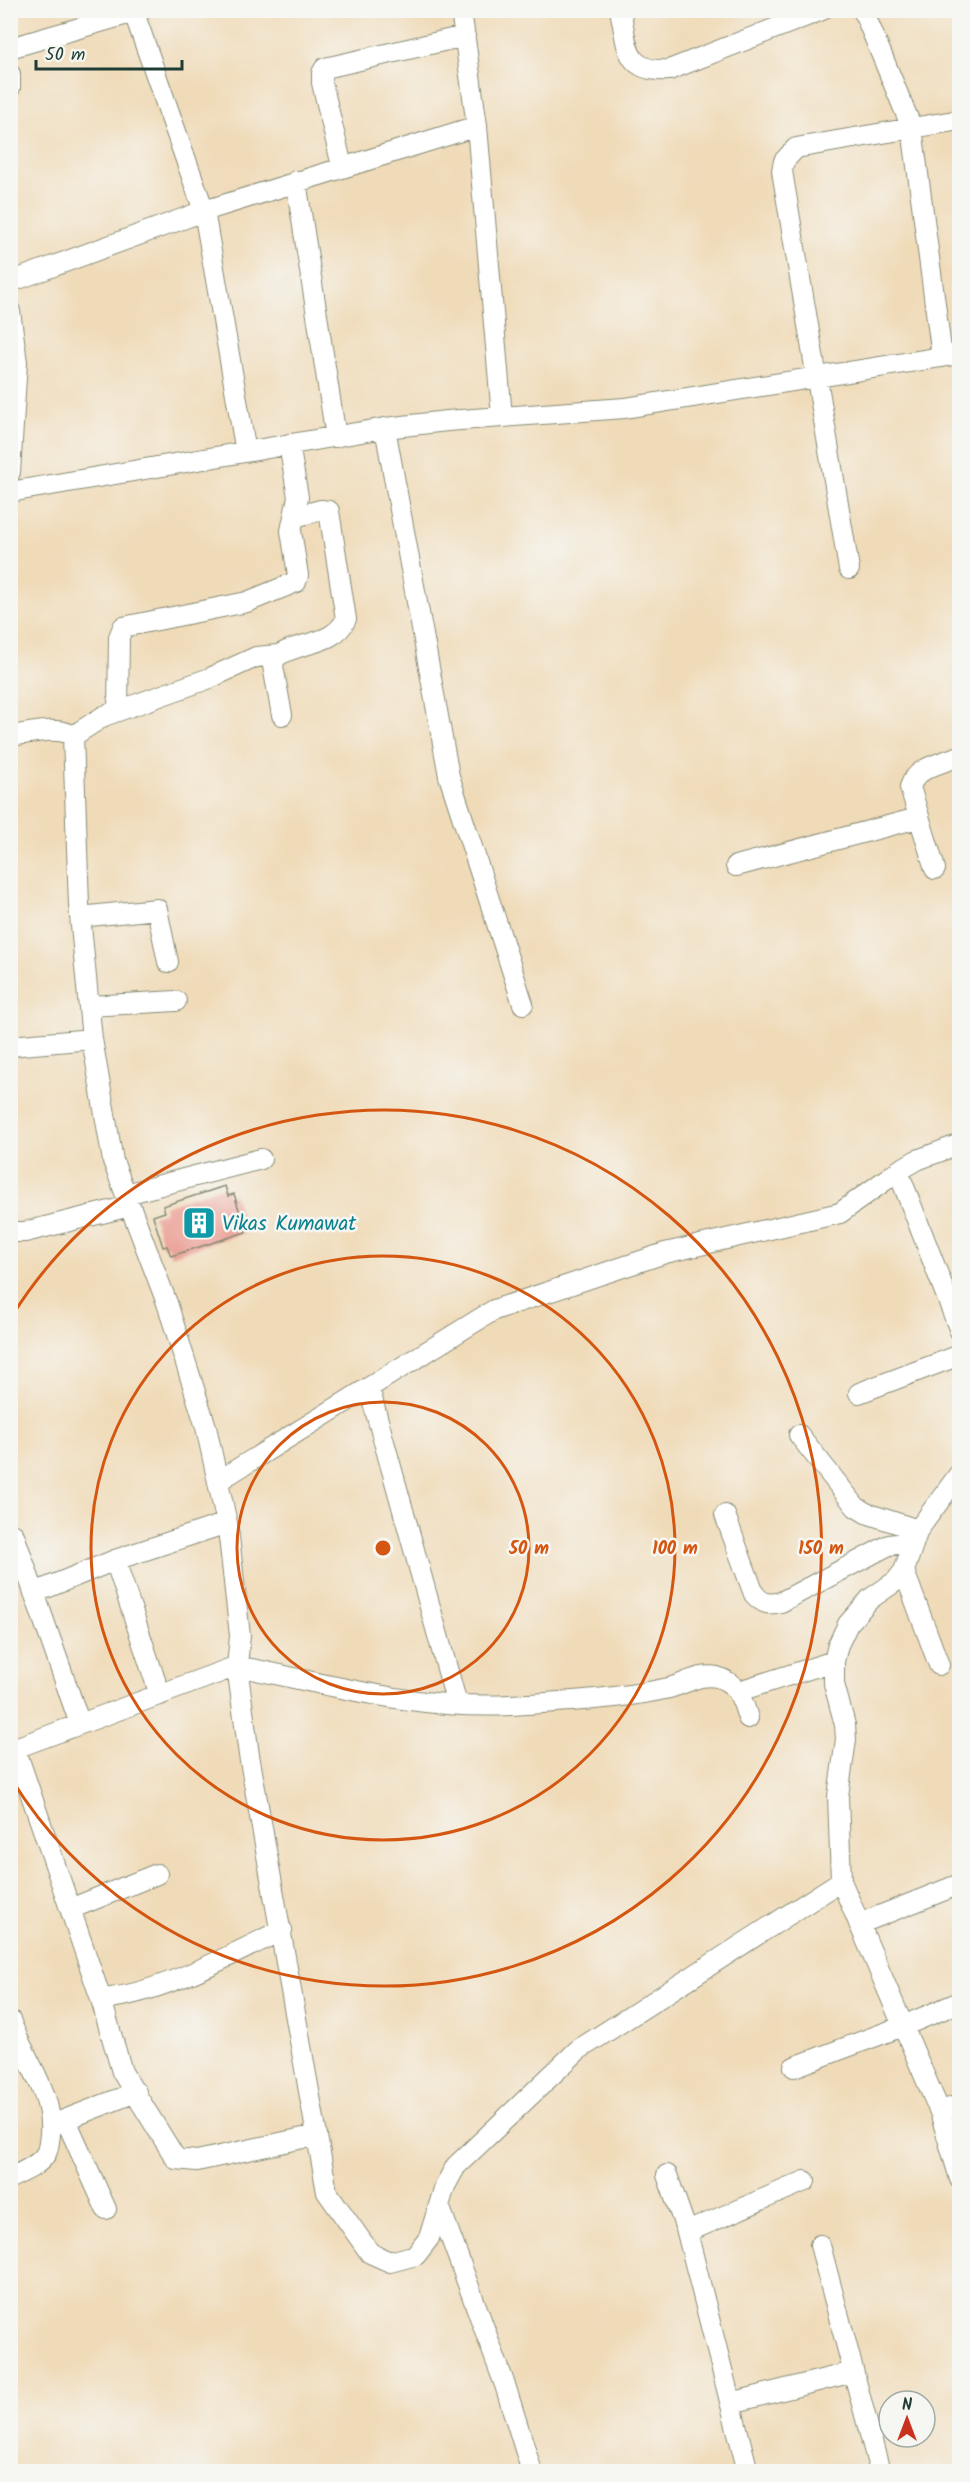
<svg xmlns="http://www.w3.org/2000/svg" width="970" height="2482" font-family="Kalam,sans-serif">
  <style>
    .building { fill: #e99085 }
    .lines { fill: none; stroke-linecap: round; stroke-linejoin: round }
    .minor-casing { stroke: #888c76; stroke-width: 22 }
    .minor { stroke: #fff; stroke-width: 20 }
    .ring { fill: none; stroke: #d45610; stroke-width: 3 }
    .labels { text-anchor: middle; stroke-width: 5; stroke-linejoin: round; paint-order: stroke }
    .culture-label { font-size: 21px; fill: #0d838f; stroke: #f6f6f2; text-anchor: start }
    .centre { fill: #d45610; stroke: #f6f6f2; stroke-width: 3 }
    .ring-label { font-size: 18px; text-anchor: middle; font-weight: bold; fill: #d45610; stroke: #f6f6f2; stroke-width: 5; stroke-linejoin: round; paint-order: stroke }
  </style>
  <rect width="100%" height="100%" fill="#f6f6f2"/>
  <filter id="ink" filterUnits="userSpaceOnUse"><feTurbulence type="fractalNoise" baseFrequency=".0167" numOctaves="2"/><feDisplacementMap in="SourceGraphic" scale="12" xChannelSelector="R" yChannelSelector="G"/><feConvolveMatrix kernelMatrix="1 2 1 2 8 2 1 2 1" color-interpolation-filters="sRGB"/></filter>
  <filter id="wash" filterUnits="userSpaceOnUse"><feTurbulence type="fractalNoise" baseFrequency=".008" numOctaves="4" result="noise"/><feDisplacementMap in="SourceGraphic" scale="24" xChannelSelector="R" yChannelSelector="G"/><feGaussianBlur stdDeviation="1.35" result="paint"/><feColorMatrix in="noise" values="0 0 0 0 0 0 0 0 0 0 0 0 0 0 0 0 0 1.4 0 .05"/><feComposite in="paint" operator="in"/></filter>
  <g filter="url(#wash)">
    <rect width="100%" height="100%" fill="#f0dbb9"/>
    <g id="blocks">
      <path class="building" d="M225,1186L228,1196L234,1194L246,1232L171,1256L167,1246L163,1247L153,1216L165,1212L163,1206Z"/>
    </g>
  </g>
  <g filter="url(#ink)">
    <use href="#blocks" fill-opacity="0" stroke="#888c76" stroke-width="1.5"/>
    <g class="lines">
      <g class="minor-casing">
        <path id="minor" d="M133,10L204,211L246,452
          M620,10C628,46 624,73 669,70L822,10
          M863,10L912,128L960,120
          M10,48L142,10
          M10,74V88
          M477,126L502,417
          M342,166L322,83V73L325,68L465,36
          M296,181L336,437
          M10,282L204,211L477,126L461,10
          M10,311L17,362L10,472
          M385,428L449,776L523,1004
          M10,492L385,428L447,421L625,408L960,354
          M849,569L782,171L784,161L796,148L912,128L942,357
          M118,711L119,637L123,627L247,602L296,582L298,575L291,531L298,497L289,444
          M282,715L273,666L275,658C295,641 334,647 346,619L329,511L321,510L294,517
          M10,736C27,734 59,725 73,736L79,905L92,1039L113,1161L167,1303L206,1427L228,1528L240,1636L237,1666L10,1750
          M73,736L104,716L210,678L256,657L278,655
          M736,866L918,818
          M935,869L910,787C916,767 942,763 960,756
          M80,917L157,909L168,962
          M89,1006L176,1001
          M10,1046L92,1039
          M898,1171L960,1331
          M126,1194L261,1159
          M10,1232H25L130,1206
          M369,1388L457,1704
          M859,1393L960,1355
          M799,1435L856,1507L866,1513L918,1530
          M960,1473L918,1530L904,1571L896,1581L870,1599L848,1624L838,1645L834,1661V1684L845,1725L846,1739L838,1796L841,1881L940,2112L960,2179
          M218,1481L494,1310L665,1253L840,1213L898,1171L917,1160L960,1144
          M725,1515L754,1594C763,1604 768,1605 781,1602L889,1545L913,1542
          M14,1535L80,1724
          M115,1560L160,1695
          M904,1571L939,1665
          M34,1593L115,1560L227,1523
          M739,1691L834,1661
          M748,1718C742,1699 738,1683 717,1677C700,1673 685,1684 669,1688C621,1699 560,1702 511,1705C417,1710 328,1684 237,1666L249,1755L327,2192L370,2253L390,2262L416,2255L429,2238L445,2186L456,2166L578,2050L841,1881
          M15,1748L101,1999C158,1995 231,1955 282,1930
          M70,1909L157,1874
          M859,1924L960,1884
          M101,1999L122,2072L176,2159L197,2161L317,2135
          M10,2020C25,2061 57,2097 49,2142C48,2146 48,2152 45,2155C38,2166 22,2172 10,2178
          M794,2067L903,2026L960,2002
          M940,2112L960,2104
          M66,2120L106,2209
          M54,2124L136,2092
          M667,2175L687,2232L748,2472
          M440,2208L505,2385L532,2472
          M687,2232L805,2181
          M820,2245L880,2472
          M731,2403L853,2372"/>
      </g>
      <use href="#minor" class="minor"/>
    </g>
  </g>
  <g class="ring">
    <circle cx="383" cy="1548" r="146"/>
    <circle cx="383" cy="1548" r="292"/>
    <path d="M12 1316A438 438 0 1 1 12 1780"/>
  </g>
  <defs>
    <g id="building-square" transform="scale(1.725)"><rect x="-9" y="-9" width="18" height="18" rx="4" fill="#0f9aa8" stroke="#f6f6f2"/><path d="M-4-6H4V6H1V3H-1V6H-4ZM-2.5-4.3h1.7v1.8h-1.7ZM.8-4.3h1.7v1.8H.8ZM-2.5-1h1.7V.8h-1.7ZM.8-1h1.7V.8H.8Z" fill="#fff"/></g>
  </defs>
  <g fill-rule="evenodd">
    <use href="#building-square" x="199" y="1223"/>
  </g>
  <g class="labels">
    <g class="culture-label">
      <text x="222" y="1230">Vikas Kumawat</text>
    </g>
  </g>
  <circle cx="383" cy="1548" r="9" class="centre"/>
  <g class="ring-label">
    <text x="529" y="1554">50 m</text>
    <text x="675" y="1554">100 m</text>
    <text x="821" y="1554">150 m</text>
  </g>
  <rect width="970" height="2482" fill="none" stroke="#f6f6f2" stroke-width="36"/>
  <g transform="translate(907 2419)"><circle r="28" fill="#f6f6f2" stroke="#a0aca6" stroke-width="1.5"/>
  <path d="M0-4.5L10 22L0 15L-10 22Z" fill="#c8321e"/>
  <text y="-9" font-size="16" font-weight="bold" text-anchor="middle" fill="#1f3d34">N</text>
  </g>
  <path d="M36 60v9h146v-9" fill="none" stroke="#1f3d34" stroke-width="3"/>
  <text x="45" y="60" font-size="18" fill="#1f3d34" stroke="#f6f6f2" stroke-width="4.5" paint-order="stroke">50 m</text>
</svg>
